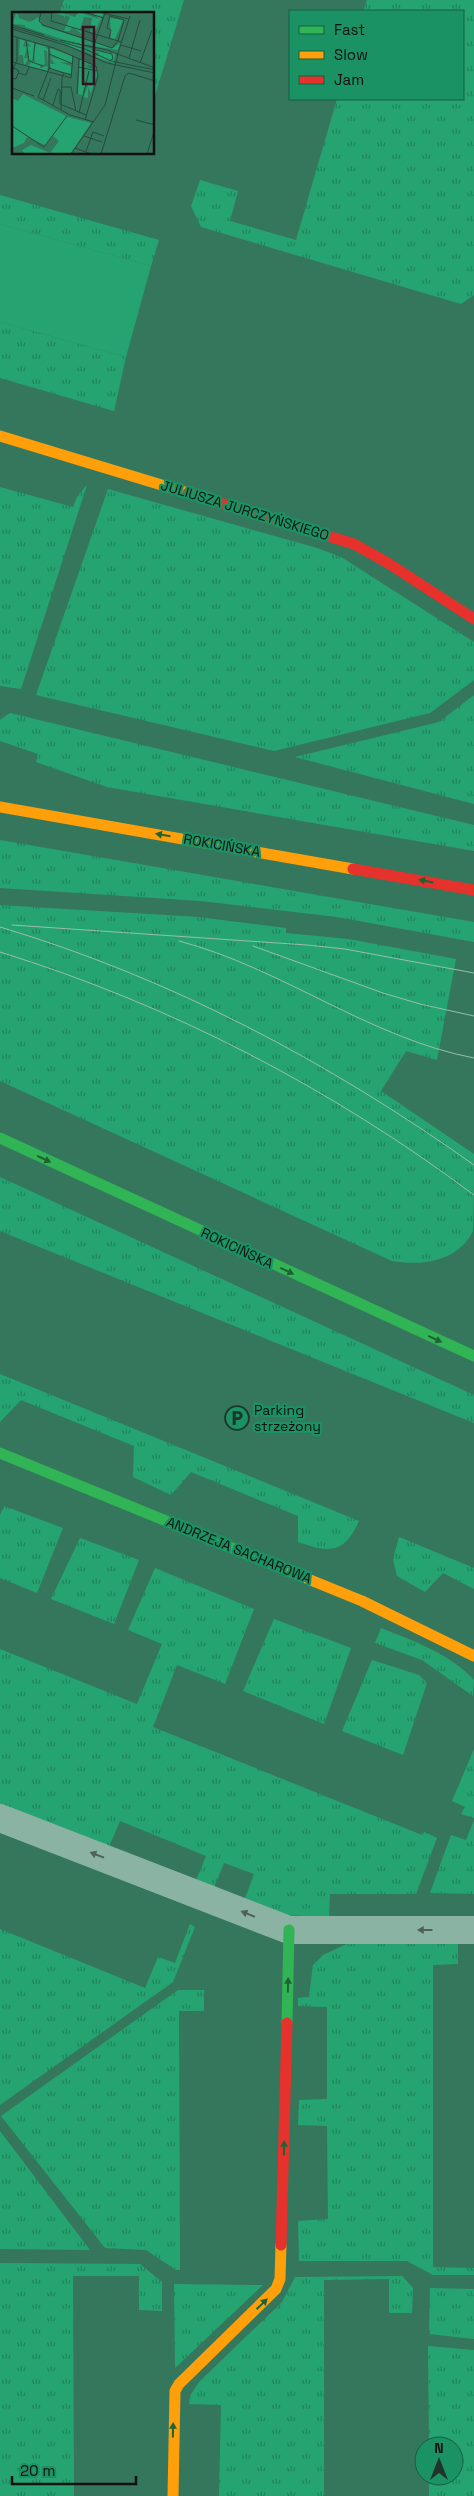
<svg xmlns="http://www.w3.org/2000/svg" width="474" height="2496" font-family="'Space Grotesk',sans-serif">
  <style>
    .grass { fill: url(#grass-tufts) }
    .pitch { fill: #25a471 }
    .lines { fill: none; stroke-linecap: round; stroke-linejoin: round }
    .street { stroke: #8ab3a3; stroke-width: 28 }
    .fast { stroke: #30b455; stroke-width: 11 }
    .slow { stroke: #ff9f0a; stroke-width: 11 }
    .jam { stroke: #e5322d; stroke-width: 11 }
    .tram { stroke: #99bdaf; stroke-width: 1 }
    .oneway { fill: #206233 }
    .oneway2 { fill: #4e625a }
    .labels { text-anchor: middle; stroke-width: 4.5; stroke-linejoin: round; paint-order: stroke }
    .street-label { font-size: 14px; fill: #111; stroke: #1a9263 }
    .poi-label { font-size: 14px; fill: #111; stroke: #1a9263; text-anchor: start }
    .inset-road { fill: none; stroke: #264b3d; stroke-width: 1 }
    .view { fill: #341220; fill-opacity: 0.15; stroke: #341220; stroke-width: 2.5 }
    .inset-edge { fill: none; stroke: #111; stroke-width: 2.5 }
  </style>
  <defs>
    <pattern id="grass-tufts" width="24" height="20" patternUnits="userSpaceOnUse" patternTransform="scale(1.25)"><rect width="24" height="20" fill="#25a471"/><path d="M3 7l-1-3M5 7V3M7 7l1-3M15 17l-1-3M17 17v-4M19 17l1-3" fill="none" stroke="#1f845b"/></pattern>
  </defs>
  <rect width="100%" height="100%" fill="#35775d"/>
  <path class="grass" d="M64,0H184L154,99V14H59Z
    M367,0H474V295L461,304L201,227L191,206L200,180L238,191L230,221L296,240L337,99H463V11H363Z
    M0,195L159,240L151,266L0,224Z
    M0,322L126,357L114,411L0,378Z
    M87,485L21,689L0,686V487L73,507L78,495Z
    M108,489L317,548L341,557L474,642V680L430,713L274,751L36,695Z
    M474,695V804L295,757L439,722Z
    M10,713L474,825V851L107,787L36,762L38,754L0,741V720Z
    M0,840L474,922V942L337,917L201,901L0,888Z
    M0,905L198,917L286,928V933L348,939L456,959L437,1060L406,1051L381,1091L474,1154C474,1168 474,1222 473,1231C458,1262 421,1266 392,1261L0,1081Z
    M0,1177L474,1395V1423L0,1231Z
    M0,1374L359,1521C344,1554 330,1553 298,1542V1516L191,1472L171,1495L133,1477L134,1446L21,1400L0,1422Z
    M4,1506L63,1528L37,1593L0,1578V1515Z
    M399,1537L474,1568V1589L443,1573L425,1592L397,1576L393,1559Z
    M80,1538L139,1560L114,1624L51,1599Z
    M155,1568L254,1609L225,1684L177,1665L153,1727L422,1835L423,1831L437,1838L416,1894H330L329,1917L280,1915L244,1901L254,1874L224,1863L213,1890L195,1883L206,1856L120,1821L108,1849L0,1807V1649L137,1704L162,1644L128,1630Z
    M274,1619L351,1648L324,1724L243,1691Z
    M381,1628C414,1641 450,1654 474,1680L473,1696L422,1660L375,1643Z
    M372,1660L419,1675L427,1683L403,1755L342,1731Z
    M474,1749V1818L461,1814L465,1807L452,1801Z
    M474,1820V1894L430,1893L451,1835L466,1840Z
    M190,1924L195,1927L173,1982L0,2105V1929L145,1988L158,1957L175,1963Z
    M351,1942H458V1964L433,1965V2267L474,2268V2275H433L407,2261H299L298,2221L328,2219L327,2126L298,2125L299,2100L327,2099V2007L298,2006V1998L309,1997L313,1965L323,1955Z
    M178,1990H204V2011H179L180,2270H176L146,2250L105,2248L1,2116Z
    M0,2131L90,2250L0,2249Z
    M0,2263L140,2264L162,2282V2311L139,2310V2276H73L74,2496H0Z
    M402,2276L413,2288L412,2313H389V2279L324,2280V2496H219L221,2405L189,2404L191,2394L199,2382L282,2302L295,2277Z
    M174,2284L263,2285L175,2368Z
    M430,2288L474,2289V2339L429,2334Z
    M428,2346L474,2350V2496H429V2476H454V2446H429Z"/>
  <path class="pitch" d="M0,224L151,266L126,357L0,322Z"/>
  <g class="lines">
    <path class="street" d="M0,1818L289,1930H474"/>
    <path class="fast" d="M0,1138L474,1356
      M0,1453L286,1570
      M287,2023L289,1930"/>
    <path class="slow" d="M0,436L188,493
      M0,807L353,869
      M286,1570L362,1601L474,1656
      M173,2496L175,2391L179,2384L276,2289L280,2279L281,2245"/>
    <path class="jam" d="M188,493L354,544L388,563L474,619
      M353,869L474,890
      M281,2245L287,2023"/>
    <path class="tram" d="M12,925L307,945L345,949L474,973
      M0,927C171,978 329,1062 474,1165
      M179,941C282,968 369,1038 474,1058
      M253,946L383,993L420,1004L474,1016
      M0,952C171,1005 331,1088 474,1195"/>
  </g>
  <defs><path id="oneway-solid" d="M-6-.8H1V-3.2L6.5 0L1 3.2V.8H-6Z" transform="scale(1.25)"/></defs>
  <g class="oneway">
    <use href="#oneway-solid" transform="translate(163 835) rotate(-170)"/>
    <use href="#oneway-solid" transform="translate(426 881) rotate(-169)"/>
    <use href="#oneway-solid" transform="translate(44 1159) rotate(25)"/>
    <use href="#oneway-solid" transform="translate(287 1271) rotate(25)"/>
    <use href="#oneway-solid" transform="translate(435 1339) rotate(25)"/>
    <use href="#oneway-solid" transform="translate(288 1985) rotate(-89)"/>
    <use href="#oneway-solid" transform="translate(284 2148) rotate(-89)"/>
    <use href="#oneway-solid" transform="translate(262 2304) rotate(-44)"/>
    <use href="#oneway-solid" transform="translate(173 2430) rotate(-89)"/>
  </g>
  <g class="oneway2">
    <use href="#oneway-solid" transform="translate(97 1855) rotate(-159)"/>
    <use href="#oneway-solid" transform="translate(248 1914) rotate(-158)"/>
    <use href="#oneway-solid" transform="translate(425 1930) rotate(-180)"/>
  </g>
  <defs>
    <g id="parking-ring" transform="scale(1.25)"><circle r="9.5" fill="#1a9263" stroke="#1e352c" stroke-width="1.5"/><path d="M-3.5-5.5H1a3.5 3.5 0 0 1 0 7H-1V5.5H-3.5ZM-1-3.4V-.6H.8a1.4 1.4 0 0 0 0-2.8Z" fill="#1e352c"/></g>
  </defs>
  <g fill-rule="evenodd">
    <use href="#parking-ring" x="237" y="1418"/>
  </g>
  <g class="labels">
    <g class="street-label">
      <text transform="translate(245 510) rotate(17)" y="5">JULIUSZA JURCZYŃSKIEGO</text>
      <text transform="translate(222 845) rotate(10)" y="5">ROKICIŃSKA</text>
      <text transform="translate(237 1248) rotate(25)" y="5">ROKICIŃSKA</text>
      <text transform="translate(239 1550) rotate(22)" y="5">ANDRZEJA SACHAROWA</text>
    </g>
    <g class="poi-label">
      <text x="254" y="1415">Parking<tspan x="254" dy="16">strzeżony</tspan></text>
    </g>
  </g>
  <g transform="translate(12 12)">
    <rect width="142" height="142" fill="#35775d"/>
    <path d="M5,0L7,6L18,10L27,5L30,14L101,36L108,31L106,38L62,31V28L61,31L13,15V13L0,12ZM48,0L63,5L67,0L87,7L81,1H92L82,21L78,20L80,6L72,5L68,17L73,24L60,15L58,19H52L58,5L53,3L52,8V4L41,1ZM98,6L111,8L103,27L99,26ZM37,26L103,42L102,49L101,51L84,45L87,41L80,39L83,41L81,43ZM8,27L13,29L11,35L19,34L14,29L23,31L21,43L24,32L35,35H33L36,37V53L35,39L32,38L33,52L31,53L29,52L28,56L36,54L35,59L16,54L19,51L17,50V49L20,50V52L22,49L31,52L23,49V43L22,49L17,48L16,42L19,39L16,41L15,36L12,46H15L16,48L12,53L11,43H7ZM38,36L60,44V51L47,50L59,54L60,62L39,57L38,52H43L38,45L48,47L39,44ZM68,47L81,53L74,54L81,57L82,54L86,59L79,82L76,75V86L71,85L76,74L74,67L72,81L71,75V83L66,82Z" fill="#25a471"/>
    <path d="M11,82L56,105L79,111L58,142H13L10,138L19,133L38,141L47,129L41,124L33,133L15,125L12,131L0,136V86L6,89Z" fill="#25a471"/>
    <path class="inset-road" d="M29,0L27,9L31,13L100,36L106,29L110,30M40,0L39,9L106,29L112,8L98,4M72,0L92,6M86,0L117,7M0,13L32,23M0,15L73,37L99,49L143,58M0,17L56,34L95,51L143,61M0,24L42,36L84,54L86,64L73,108M97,26L99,18L95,16L98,3M14,28L17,49L31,54M48,28L95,38L143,56M83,30L93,1M109,33L129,39M37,35V57L26,85L58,103L82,110M80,37L100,42L101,47L97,49M37,42L61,52M105,44L118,4M117,46L128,8M21,49L23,31M0,50L59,66L61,44M128,51L140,18M66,55L86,59M37,56L52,61M0,60L5,48V26M6,61L14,63L17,55M0,66L4,67L7,59L2,56M50,75H59L64,99M0,76L22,84M65,82L67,46M31,88L39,66M48,92L74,103M41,93L46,77L48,78V92M49,98L50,66L52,61L60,63M67,101L77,59M124,108L143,113M0,114L32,135L55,104M72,124L90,130M63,136L79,142M59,142L93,93L106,42M73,142L81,120L92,124M89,142L113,64L117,61L143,69M135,142L143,117"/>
    <path class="view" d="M71,15H82V72H71Z"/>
    <rect width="142" height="142" class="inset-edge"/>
  </g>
  <rect x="289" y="10" width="175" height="90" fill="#1a9263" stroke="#165e42"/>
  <rect x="299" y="26" width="25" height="8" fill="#30b455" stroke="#165e42"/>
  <text x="334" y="35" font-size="15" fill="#111111">Fast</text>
  <rect x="299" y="51" width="25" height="8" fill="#ff9f0a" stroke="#165e42"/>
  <text x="334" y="60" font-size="15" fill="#111111">Slow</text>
  <rect x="299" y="76" width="25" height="8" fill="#e5322d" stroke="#165e42"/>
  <text x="334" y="85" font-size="15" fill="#111111">Jam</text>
  <g transform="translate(439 2461)"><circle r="24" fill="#1a9263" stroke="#165e42"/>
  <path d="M0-4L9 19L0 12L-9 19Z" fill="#1e352c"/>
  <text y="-8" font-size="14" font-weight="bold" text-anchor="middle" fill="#111111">N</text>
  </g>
  <path d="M12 2476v8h124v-8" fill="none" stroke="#111111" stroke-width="2.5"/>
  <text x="20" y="2476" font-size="15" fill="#111111" stroke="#1a9263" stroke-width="4" paint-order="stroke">20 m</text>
</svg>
